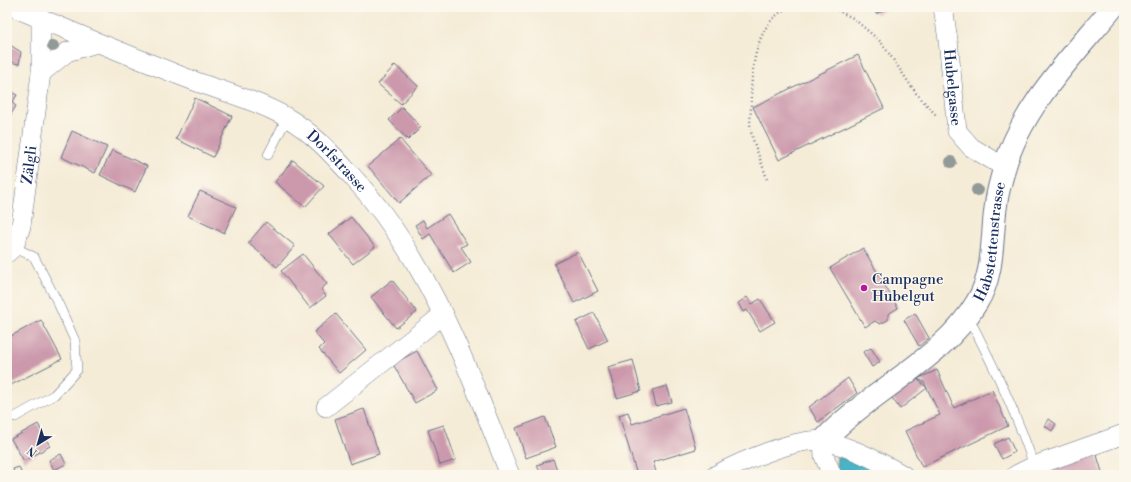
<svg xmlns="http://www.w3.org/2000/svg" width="1131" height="482" font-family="'Libre Bodoni',serif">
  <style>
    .water { fill: #48b4c5; stroke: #327292 }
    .building { fill: #cc99ac }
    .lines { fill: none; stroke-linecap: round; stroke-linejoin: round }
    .service-casing { stroke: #677188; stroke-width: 10 }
    .minor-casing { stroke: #677188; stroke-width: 20 }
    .tertiary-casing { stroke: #677188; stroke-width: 24 }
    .path { stroke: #677188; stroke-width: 2.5; stroke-dasharray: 1 3; stroke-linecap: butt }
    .service { stroke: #fff; stroke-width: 9 }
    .minor { stroke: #fff; stroke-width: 19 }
    .tertiary { stroke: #fff; stroke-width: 22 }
    .tree { fill: #919a98 }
    .poi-dot { fill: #b5179e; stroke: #fbf7ec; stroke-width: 1.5 }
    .labels { text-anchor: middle; stroke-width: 3; stroke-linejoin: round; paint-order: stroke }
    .street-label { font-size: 15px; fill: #1b2f5e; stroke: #fbf7ec }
    .poi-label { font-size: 15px; fill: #1b2f5e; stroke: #fbf7ec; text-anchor: start }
  </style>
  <rect width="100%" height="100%" fill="#fbf7ec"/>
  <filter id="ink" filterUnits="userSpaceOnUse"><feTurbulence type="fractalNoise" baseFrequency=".025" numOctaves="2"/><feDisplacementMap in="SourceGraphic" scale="8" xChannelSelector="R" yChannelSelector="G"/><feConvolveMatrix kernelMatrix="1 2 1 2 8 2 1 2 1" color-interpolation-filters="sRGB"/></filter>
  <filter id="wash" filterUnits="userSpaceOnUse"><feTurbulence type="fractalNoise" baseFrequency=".012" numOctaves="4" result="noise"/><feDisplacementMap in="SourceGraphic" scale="16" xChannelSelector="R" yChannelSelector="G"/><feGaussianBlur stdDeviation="0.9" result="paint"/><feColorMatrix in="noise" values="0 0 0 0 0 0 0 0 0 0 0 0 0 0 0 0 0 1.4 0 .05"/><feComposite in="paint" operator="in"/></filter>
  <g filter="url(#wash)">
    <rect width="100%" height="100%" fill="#f5ecd7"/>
    <path class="water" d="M837,456L876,469V472L872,475H835Z"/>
    <g id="blocks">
      <path class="building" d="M873,7H892L876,14Z
        M7,43L21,52L19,64L14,63L7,59Z
        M858,55L884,108L779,160L753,107Z
        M395,65L418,86L401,104L378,84Z
        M7,89L17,95L12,103L16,106L7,121Z
        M195,98L232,116L213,157L176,139Z
        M402,107L421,127L408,140L389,120Z
        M72,131L107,147L95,173L61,157Z
        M400,139L431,175L399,203L368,166Z
        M112,150L147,166L135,192L100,175Z
        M293,160L324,186L305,207L275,182Z
        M200,191L236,207L224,233L188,216Z
        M448,214L467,244L461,247L471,262L454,273L430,234L423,239L415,225L423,220L427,228Z
        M351,217L375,247L353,264L329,234Z
        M266,222L295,246L277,267L248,243Z
        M863,248L898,308L888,314V320L880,324L875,321L865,327L830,268Z
        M578,252L598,291L574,303L554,264Z
        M303,254L327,284L321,289L326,296L310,308L281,271Z
        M392,280L417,312L396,328L371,297Z
        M747,297L752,304L760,299L775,322L760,331L747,310L743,312L738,303Z
        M594,313L608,340L589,349L576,322Z
        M915,313L929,338L919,346L904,320Z
        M336,314L366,350L339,373L319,349L324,344L314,332Z
        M41,320L62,359L7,387V328L11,336Z
        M871,348L880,362L872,367L863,352Z
        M417,351L438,390L415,403L393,364Z
        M633,360L641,391L617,398L608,367Z
        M937,370L954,408L992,390L1008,426L922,467L905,431L940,415L924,382L917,379Z
        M914,376L927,388L900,409L890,395Z
        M848,378L857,393L818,422L809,407Z
        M667,386L672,402L656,406L652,390Z
        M684,408L696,449L653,462L657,475H637L619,415L628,412L632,424Z
        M364,409L379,454L350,464L335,419Z
        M545,417L556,447L526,458L516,428Z
        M1049,419L1056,424L1052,431L1045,426Z
        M38,424L50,446L24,461L11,439Z
        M444,425L456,460L440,465L428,430Z
        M1008,437L1015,452L1002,459L994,444Z
        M1095,449L1103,475H1052L1049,464Z
        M61,454L66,464L54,470L49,460Z
        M553,459L559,475H541L537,465Z
        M19,467L22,475H15L13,469Z"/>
    </g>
  </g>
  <g filter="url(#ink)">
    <use href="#blocks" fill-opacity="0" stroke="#677188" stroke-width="1"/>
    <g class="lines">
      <g class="service-casing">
        <path id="service" d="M268,155L287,118
          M14,247L34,257L58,303L75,341L77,370L54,395L15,417
          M968,316C993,365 1017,414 1034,466"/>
      </g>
      <g class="minor-casing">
        <g id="minor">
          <path id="s1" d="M13,7C69,31 125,54 181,76C216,90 254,99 286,117C312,132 331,153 351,175C431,262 467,368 510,475"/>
          <path id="s2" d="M943,7L948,40L957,131L971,147L1004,167"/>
          <path d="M41,73L67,52L97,43"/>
          <path id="s3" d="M7,253L14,247L21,226L41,73V19"/>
          <path d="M326,407L444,314"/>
          <path d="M823,441L824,456L832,475"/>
          <path d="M716,475C738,463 799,436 824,441C852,447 879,461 903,475"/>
          <path d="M1016,475L1034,466L1124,434"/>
        </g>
      </g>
      <g class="tertiary-casing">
        <g id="tertiary">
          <path id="s4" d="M823,441C869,391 943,360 977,302C995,273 991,237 996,205C997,193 1001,181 1004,169C1022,106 1073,56 1113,7"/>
        </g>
      </g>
      <path class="path" d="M830,7L853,18L881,42L916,93L936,115
        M767,179C762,163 755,148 751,132C749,124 751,114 751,105C751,72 754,20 791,7"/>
      <use href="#service" class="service"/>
      <use href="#minor" class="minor"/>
      <use href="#tertiary" class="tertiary"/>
    </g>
    <g class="tree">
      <circle cx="53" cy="46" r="6"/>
      <circle cx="951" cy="162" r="6"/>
      <circle cx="977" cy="190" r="6"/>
    </g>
  </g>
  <circle class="poi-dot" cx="864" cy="288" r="4"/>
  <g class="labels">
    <g class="street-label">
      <text dy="5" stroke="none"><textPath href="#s2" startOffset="81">Hubelgasse</textPath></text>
      <text dy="5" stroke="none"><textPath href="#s1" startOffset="362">Dorfstrasse</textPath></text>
      <text dy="5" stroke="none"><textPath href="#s3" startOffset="93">Zälgli</textPath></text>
      <text dy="5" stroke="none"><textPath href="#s4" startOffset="271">Habstettenstrasse</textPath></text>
    </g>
    <g class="poi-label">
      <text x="872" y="284">Campagne<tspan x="872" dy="17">Hubelgut</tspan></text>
    </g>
  </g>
  <rect width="1131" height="482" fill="none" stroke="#fbf7ec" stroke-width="24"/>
  <g transform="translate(38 444) rotate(217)" stroke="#fbf7ec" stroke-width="3" paint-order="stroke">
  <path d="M0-3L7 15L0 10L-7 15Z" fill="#1b2f5e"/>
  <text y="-6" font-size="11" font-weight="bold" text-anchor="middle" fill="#1b2f5e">N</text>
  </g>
</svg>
